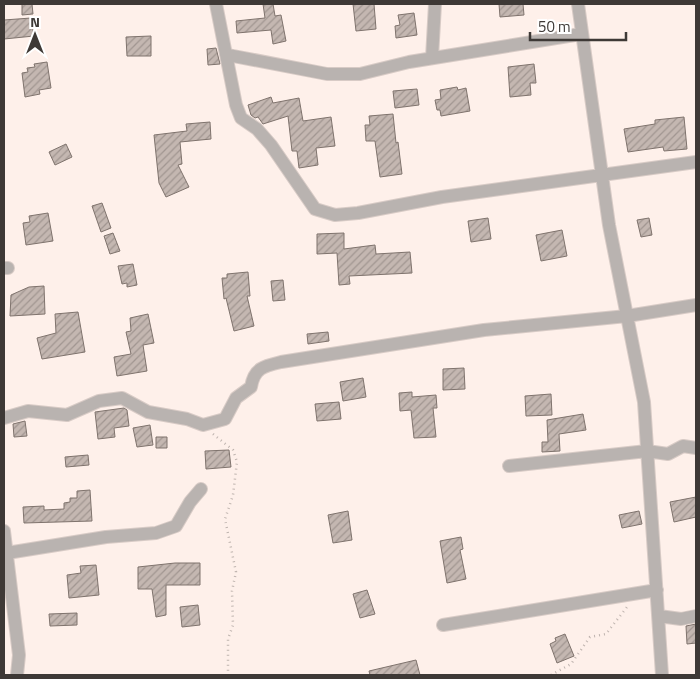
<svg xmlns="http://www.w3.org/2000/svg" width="700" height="679" font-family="'Titillium Web',sans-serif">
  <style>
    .building { fill: url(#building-hatch); stroke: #7f736d }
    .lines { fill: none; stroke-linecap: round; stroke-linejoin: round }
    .street-casing { stroke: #d8cbc6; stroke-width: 14 }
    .path { stroke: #bfb4af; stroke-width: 2.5; stroke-dasharray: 1 4; stroke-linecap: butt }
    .street { stroke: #b9b3b0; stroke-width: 12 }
  </style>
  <defs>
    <pattern id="building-hatch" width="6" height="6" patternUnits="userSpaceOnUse" patternTransform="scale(1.25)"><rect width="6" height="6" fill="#c4b7b1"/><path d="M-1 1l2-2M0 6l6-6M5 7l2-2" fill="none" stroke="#a19691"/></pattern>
  </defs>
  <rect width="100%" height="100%" fill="#fef0ea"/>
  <path class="building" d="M22,4H32L33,14L22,15Z
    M263,4H273L275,16L281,15L286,41L273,44L271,30L237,33L236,21L265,18Z
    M353,4H374L376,29L356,31Z
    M499,4H523L524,15L500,17Z
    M414,13L417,35L396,38L395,26L400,25L398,15Z
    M31,18L34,36L4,39V20Z
    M151,36V56H127L126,37Z
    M216,48L220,64L208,65L207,49Z
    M47,62L51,88L39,90L40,94L25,97L22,73L28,72L27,68L35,67L34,64Z
    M534,64L536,83H530L531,95L510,97L508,67Z
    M457,87L458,90L466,88L470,111L441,116L440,110H437L435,100L441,99L440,90Z
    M417,89L419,105L395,108L393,91Z
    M271,97L273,103L299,98L303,121L331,117L335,146L316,148L318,165L299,168L297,151H292L288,116L263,124L258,117L255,118L251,115L248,105Z
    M393,114L396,143L398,142L402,174L380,177L375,141H366L365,125H370L369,116Z
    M684,117L687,149L664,151L663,147L628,152L624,129L655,124V120Z
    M210,122L211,139L180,142L182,164L178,165L189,187L166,197L159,183L154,135L187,131L186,124Z
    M66,144L72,157L55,165L49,152Z
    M102,203L111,228L101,232L92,206Z
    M48,213L53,241L26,245L23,223L30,222L29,216Z
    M488,218L491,239L471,242L468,221Z
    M649,218L652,235L641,237L637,220Z
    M562,230L567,256L541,261L536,235Z
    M113,233L120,251L110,254L104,236Z
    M344,233V249L375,245L376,254L410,252L412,273L349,276L350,284L339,285L337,253L317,254V234Z
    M133,264L137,285L127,287V283L122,284L118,266Z
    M248,272L250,296H247L254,326L234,331L226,298L224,299L222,278H227V274Z
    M283,280L285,300L273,301L271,281Z
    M44,286L45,314L10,316L11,295L29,287Z
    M78,312L85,352L42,359L37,338L56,333L55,314Z
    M148,314L154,343L143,345L147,371L117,376L114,357L131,354L126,332L131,331L130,318Z
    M328,332L329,341L308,344L307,334Z
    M464,368L465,389L443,390V369Z
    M363,378L366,397L343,401L340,382Z
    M412,392V397L436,395L437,408H433L436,437L414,438L411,410L400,411L399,393Z
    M551,394L552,415L526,416L525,396Z
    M339,402L341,419L317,421L315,404Z
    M124,408L127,410L129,426L114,428L115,437L98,439L95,412Z
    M583,414L586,430L559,434L560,451L542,452V442H548L547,420Z
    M25,421L27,436L14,437L13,424Z
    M150,425L153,445L137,447L133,428Z
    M156,437H167V448H156Z
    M229,450L231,467L206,469L205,451Z
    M88,455L89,465L66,467L65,457Z
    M90,490L92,521L24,523L23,507L44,506V510L64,509V503L70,502V498H77V491Z
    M696,497V517L674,522L670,502Z
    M348,511L352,540L333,543L328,515Z
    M639,511L642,524L622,528L619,515Z
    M461,537L463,549L460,550L466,579L447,583L440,541Z
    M175,563H200V585H166V615L156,617L152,589H138V567Z
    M96,565L99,595L69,598L67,575L81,573L80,566Z
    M367,590L375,614L360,618L353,594Z
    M198,605L200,625L182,627L180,607Z
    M77,613V625L50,626L49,614Z
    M696,624V643L687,644L686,626Z
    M565,634L574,656L557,663L550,644L556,641L555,638Z
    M416,660L420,675H370L369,671Z"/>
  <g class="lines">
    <g class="street-casing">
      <path id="street" d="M216,4L236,105L241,118L257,129L271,145L315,209L335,215L358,213L442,197L696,162
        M578,4L609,225L644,402L662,675
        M228,55L327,74H360L409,62L581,34
        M432,58L435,4
        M4,268H8
        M4,418L28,411L67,415L99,401L122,398L148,412L187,419L203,425L225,419L236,398L251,387C254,368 264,366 281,362L484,330L627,316L696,305
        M509,466L647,451L668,454L683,446L696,448
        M4,531L19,655L17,675
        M7,553L106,537L156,533L176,526L190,502L201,489
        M659,616L681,619L696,616
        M443,625L657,590"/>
    </g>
    <path class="path" d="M213,434L233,450L237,462L233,495L225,519L236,572L232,591L233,625L228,639V675
      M551,675L571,664L590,637L606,634L627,607"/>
    <use href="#street" class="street"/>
  </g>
  <rect width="700" height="679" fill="none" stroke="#3e3936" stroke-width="10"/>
  <g transform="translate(35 35)" stroke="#ffffff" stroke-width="4" paint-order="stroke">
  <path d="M0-4L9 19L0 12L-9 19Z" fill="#3e3936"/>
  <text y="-8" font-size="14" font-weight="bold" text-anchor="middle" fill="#3e3936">N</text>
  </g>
  <path d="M530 32v8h96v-8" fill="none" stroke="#3e3936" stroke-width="2.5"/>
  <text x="538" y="32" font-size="15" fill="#3e3936" stroke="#ffffff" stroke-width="4" paint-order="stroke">50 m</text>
</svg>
